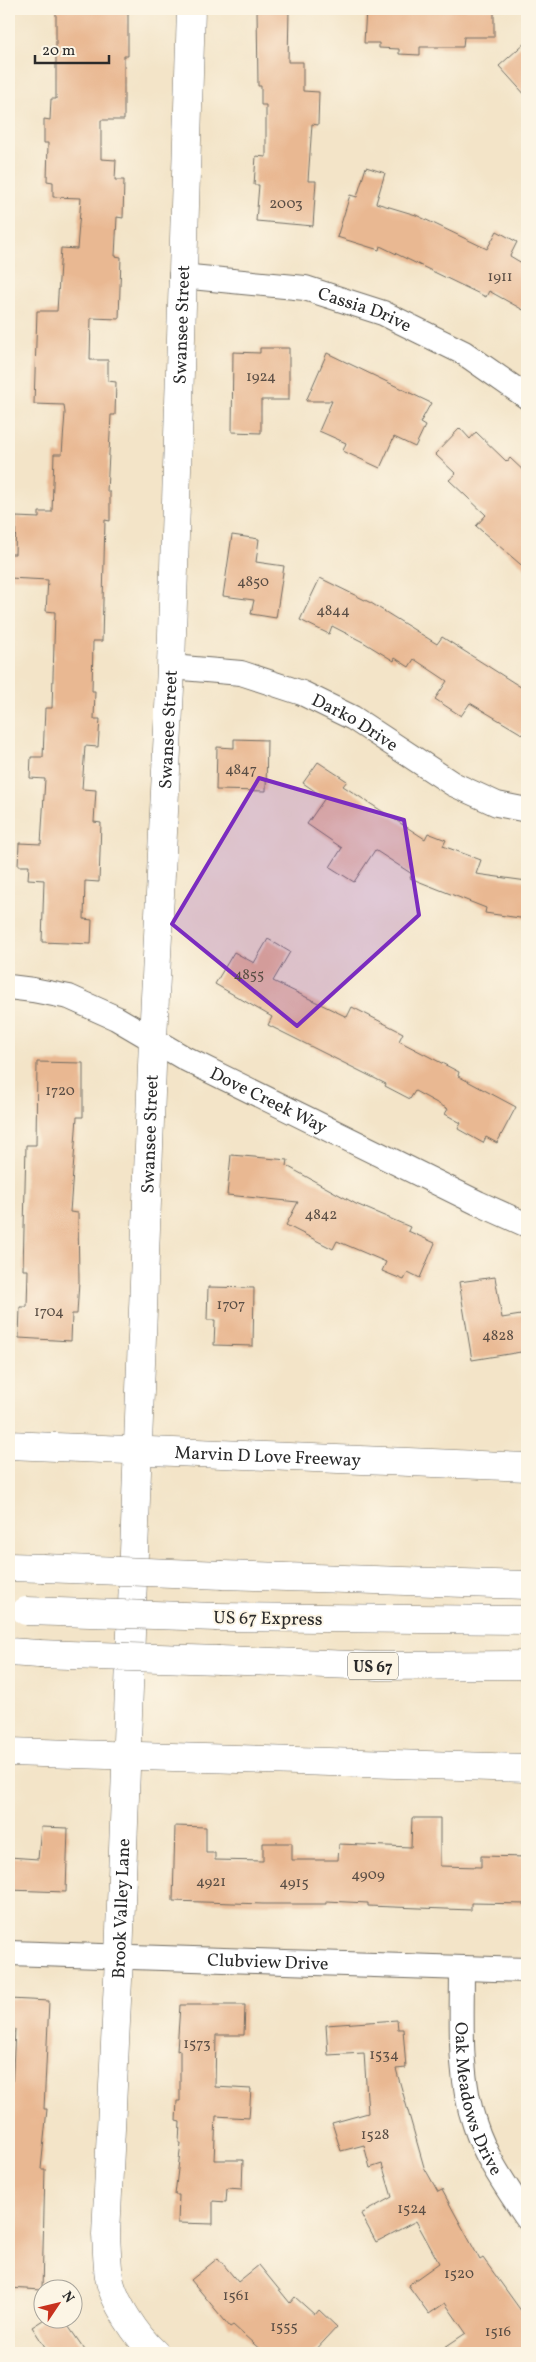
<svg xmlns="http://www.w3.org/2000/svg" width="536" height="2362" font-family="Vollkorn,serif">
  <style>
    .building { fill: #e9b892 }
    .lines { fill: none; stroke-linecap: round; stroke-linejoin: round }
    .street-casing { stroke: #716c62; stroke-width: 26 }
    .secondary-casing { stroke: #716c62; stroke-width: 29 }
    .highway-casing { stroke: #716c62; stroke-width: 29 }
    .street { stroke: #fff; stroke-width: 24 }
    .secondary { stroke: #fff; stroke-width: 28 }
    .highway { stroke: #fff; stroke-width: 28 }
    .highway-bridge-casing { stroke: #716c62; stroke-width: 29; stroke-linecap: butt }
    .highway-bridge { stroke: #fff; stroke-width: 28 }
    .marked { fill: #7b2cbf; fill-opacity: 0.2; stroke: #7b2cbf; stroke-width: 4; stroke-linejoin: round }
    .labels { text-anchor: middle; stroke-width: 4; stroke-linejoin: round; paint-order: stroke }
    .number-label { font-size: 15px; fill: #5a4e45 }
    .shield { fill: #fcf5e5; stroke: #6a6863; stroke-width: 1 }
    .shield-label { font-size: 16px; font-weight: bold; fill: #2b2b2b }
    .street-label { font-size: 18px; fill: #2b2b2b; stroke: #fcf5e5 }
  </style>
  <rect width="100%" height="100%" fill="#fcf5e5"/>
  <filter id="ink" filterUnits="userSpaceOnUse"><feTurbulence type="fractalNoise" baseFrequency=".02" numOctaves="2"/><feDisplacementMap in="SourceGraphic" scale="10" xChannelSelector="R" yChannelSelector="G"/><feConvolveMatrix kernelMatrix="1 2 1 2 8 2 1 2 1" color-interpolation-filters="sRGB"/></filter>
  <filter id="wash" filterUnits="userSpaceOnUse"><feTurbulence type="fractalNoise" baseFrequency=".0096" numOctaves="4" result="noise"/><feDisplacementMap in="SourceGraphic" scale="20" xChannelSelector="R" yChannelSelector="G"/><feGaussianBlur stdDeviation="1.12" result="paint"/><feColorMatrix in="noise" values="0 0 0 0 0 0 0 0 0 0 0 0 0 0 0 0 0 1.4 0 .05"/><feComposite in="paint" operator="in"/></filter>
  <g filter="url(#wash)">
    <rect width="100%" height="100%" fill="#f3e4c8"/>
    <g id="blocks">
      <path class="building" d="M56,9H128V56H124V120H101V159L116,160L115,180H124L123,218L117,217L115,256L121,257L119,319L91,318L90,360H108V381L116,382L115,415H111L107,492H110V521L105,520L102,641H93L92,691H95L94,719H100L98,747L85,746L82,789L96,790L94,822L101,823L99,882L85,881L84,919L92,920L91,944L42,942L44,880L28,879L29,866H18L19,843L41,844L45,779L30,778L31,757H43L45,708H52L55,612L46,611L48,580L9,578V554H15L16,517L39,518V512H52L54,454H62L65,413L64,405L34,404L37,311H57L61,248L77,249L81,198L53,197V182L47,181L48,143H44V119L50,120L51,99H56Z
        M257,9H289L288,62H303V91L319,92L318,125L312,124L308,181H316L313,226L256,221L259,185H254L256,156L266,157V105H261V86H258Z
        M366,9H494V37H464L463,47H420V55L399,54V49L379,48V43H364Z
        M527,41V97L499,66Z
        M366,167L385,173L376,203L416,215L487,249L497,231L517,242L510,256L527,266V312L489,291L486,297L380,246L379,250L337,237L350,195L357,197Z
        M260,348H289V400H261V433L232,432L233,352L260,353Z
        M327,353L431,403L420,423L425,426L415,447L394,437L380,468L343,451L346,443L319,431L332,401H306Z
        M460,428L470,439L476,432L507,462L510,458L527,474V570L476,526L486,515L449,480L456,474L435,454Z
        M232,535L259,539L256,562L284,566L276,618L251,614L254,600L223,596Z
        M320,578L371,603L437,644L442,637L527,691V737L470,703L461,716L435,699L447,681L414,659L409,667L395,658L394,661L363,642L332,626L329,634L300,620Z
        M234,739L267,740L266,791L216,790L217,747L234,748Z
        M318,762L347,781L343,786L425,839L428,833L446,840L443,846L481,860L476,874L527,881V919L485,913L486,908L410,878L412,874L375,850L354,882L330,867L342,848L307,824L325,798L303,783Z
        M268,939L290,952L273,981L347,1017L352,1007L403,1033L399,1041L459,1072L458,1076L516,1107L497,1143L486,1137L483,1143L458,1129L461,1123L445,1114L448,1109L415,1091L410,1099L385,1086L386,1084L268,1025L272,1017L215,984L234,952L254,963Z
        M37,1062L83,1063V1117H77L70,1212L78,1213L79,1281L77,1314H72L71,1341L19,1338L20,1307H27L28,1270H23L26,1145H36Z
        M231,1155L288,1160L287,1166L356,1204L410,1227L408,1231L435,1243L420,1278L408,1272L404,1280L382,1271L386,1262L337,1241L333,1249L286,1225L298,1202L227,1195Z
        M495,1277L502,1318L527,1314V1351L472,1360L459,1282Z
        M208,1287L254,1288L253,1346L214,1345L215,1320H207Z
        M412,1818H440V1866L481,1867V1856L527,1857V1904L471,1903V1910L368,1906V1903L326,1901V1904H263L173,1901L175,1826L206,1827V1853H215V1860L263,1861V1843H292V1860H338L339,1844L411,1847Z
        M41,1827L68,1828L66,1892L9,1890V1857L38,1859Z
        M9,1999L49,2001L44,2109H47L41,2169H45L42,2290L9,2288V2103L10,2090H12L15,2029L9,2028Z
        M180,2005H245L244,2035H216L215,2087L251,2089L249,2118L216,2116L214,2160H243L242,2189L227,2188L226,2202L213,2201V2224L178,2223L179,2195H175L181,2143H179L180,2122L176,2121L177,2101H180V2050L177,2051Z
        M397,2020L398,2029H403L406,2068L396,2069L424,2167L438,2192L442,2190L480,2260L483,2258L527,2319V2353H436L466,2333L445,2303L429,2314L408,2285L439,2263L416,2221L376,2242L361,2214L392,2197L382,2164L370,2168L364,2145L341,2151L332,2123L368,2113L364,2053L328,2055L326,2025Z
        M218,2258L238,2282L259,2265L290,2303L295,2297L315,2315L319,2310L337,2327L313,2353H264L233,2325L230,2327L191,2280Z
        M43,2320H64L87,2353H49L32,2327Z"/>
    </g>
  </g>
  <g filter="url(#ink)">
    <use href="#blocks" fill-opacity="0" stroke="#716c62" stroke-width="1"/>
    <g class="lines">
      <g class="street-casing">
        <g id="street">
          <path id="s1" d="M181,276L305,288L383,313L464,353L527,397"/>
          <path id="s2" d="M171,667L241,673L302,693L353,718L453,784L497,804L527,810"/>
          <path id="s3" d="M9,987L33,990L69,997L116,1018L186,1059L478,1203L527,1225"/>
          <path id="s4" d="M9,1953L527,1970"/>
          <path id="s5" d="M462,1969C462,2021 458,2075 475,2125C486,2159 508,2189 527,2218"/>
        </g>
      </g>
      <g class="secondary-casing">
        <g id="secondary">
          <path id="s6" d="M9,1445L527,1467"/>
          <path d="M9,1752L527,1768"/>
          <path id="s7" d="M155,2353C137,2337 113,2301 109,2277C107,2263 107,2249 106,2235L119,1958L153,1039L171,667L191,9"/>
        </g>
      </g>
      <g class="highway-casing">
        <path id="highway" d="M9,1567L43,1568
          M223,1575L527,1585
          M217,1617L527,1620
          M9,1652L39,1654
          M219,1660L378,1666L527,1665"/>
      </g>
      <use href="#street" class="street"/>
      <use href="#secondary" class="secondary"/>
      <use href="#highway" class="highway"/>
      <g class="highway-bridge-casing">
        <path id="highway-bridge" d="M43,1568L223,1575
          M26,1611L217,1617
          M39,1654L219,1660"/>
      </g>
      <use href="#highway-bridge" class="highway-bridge"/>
    </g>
  </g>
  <path class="marked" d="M259,778L404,820L419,915L297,1026L172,924Z"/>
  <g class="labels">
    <g class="number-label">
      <text x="286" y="208">2003</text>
      <text x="500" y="281">1911</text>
      <text x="261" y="381">1924</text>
      <text x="253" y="586">4850</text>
      <text x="333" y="615">4844</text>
      <text x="241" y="774">4847</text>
      <text x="249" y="979">4855</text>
      <text x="60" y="1095">1720</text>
      <text x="321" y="1219">4842</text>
      <text x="231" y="1309">1707</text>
      <text x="49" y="1316">1704</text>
      <text x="498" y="1340">4828</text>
      <text x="368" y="1879">4909</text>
      <text x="211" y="1886">4921</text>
      <text x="294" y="1887">4915</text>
      <text x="197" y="2048">1573</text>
      <text x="384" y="2059">1534</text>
      <text x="375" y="2139">1528</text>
      <text x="412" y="2213">1524</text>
      <text x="459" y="2278">1520</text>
      <text x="236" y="2300">1561</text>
      <text x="284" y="2331">1555</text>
      <text x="498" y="2336">1516</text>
    </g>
    <rect class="shield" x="348" y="1652.5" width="50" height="27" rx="4"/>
    <g class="shield-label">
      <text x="373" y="1672">US 67</text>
    </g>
    <g class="street-label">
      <text dy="6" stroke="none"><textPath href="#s1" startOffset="188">Cassia Drive</textPath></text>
      <text dy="6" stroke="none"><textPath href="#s7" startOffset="2044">Swansee Street</textPath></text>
      <text dy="6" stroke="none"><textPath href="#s2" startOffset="195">Darko Drive</textPath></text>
      <text dy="6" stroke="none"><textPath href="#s7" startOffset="1639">Swansee Street</textPath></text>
      <text dy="6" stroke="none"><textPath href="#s3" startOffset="286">Dove Creek Way</textPath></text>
      <text dy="6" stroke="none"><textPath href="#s7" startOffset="1234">Swansee Street</textPath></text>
      <text dy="6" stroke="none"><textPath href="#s6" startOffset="259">Marvin D Love Freeway</textPath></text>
      <text transform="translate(268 1618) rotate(1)" y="6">US 67 Express</text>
      <text dy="6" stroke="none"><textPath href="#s7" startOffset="459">Brook Valley Lane</textPath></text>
      <text dy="6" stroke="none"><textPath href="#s4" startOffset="259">Clubview Drive</textPath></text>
      <text dy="6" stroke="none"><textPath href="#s5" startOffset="132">Oak Meadows Drive</textPath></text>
    </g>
  </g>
  <rect width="536" height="2362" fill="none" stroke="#fcf5e5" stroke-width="30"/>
  <g transform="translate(58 2304) rotate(55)"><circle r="24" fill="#fcf5e5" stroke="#a8a49b"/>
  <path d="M0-4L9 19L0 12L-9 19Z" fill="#c8321e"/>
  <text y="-8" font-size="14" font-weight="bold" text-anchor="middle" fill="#2b2b2b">N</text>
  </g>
  <path d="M35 55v8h74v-8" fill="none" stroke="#2b2b2b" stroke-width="2.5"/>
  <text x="42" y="55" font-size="15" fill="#2b2b2b" stroke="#fcf5e5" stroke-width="4" paint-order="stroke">20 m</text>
</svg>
